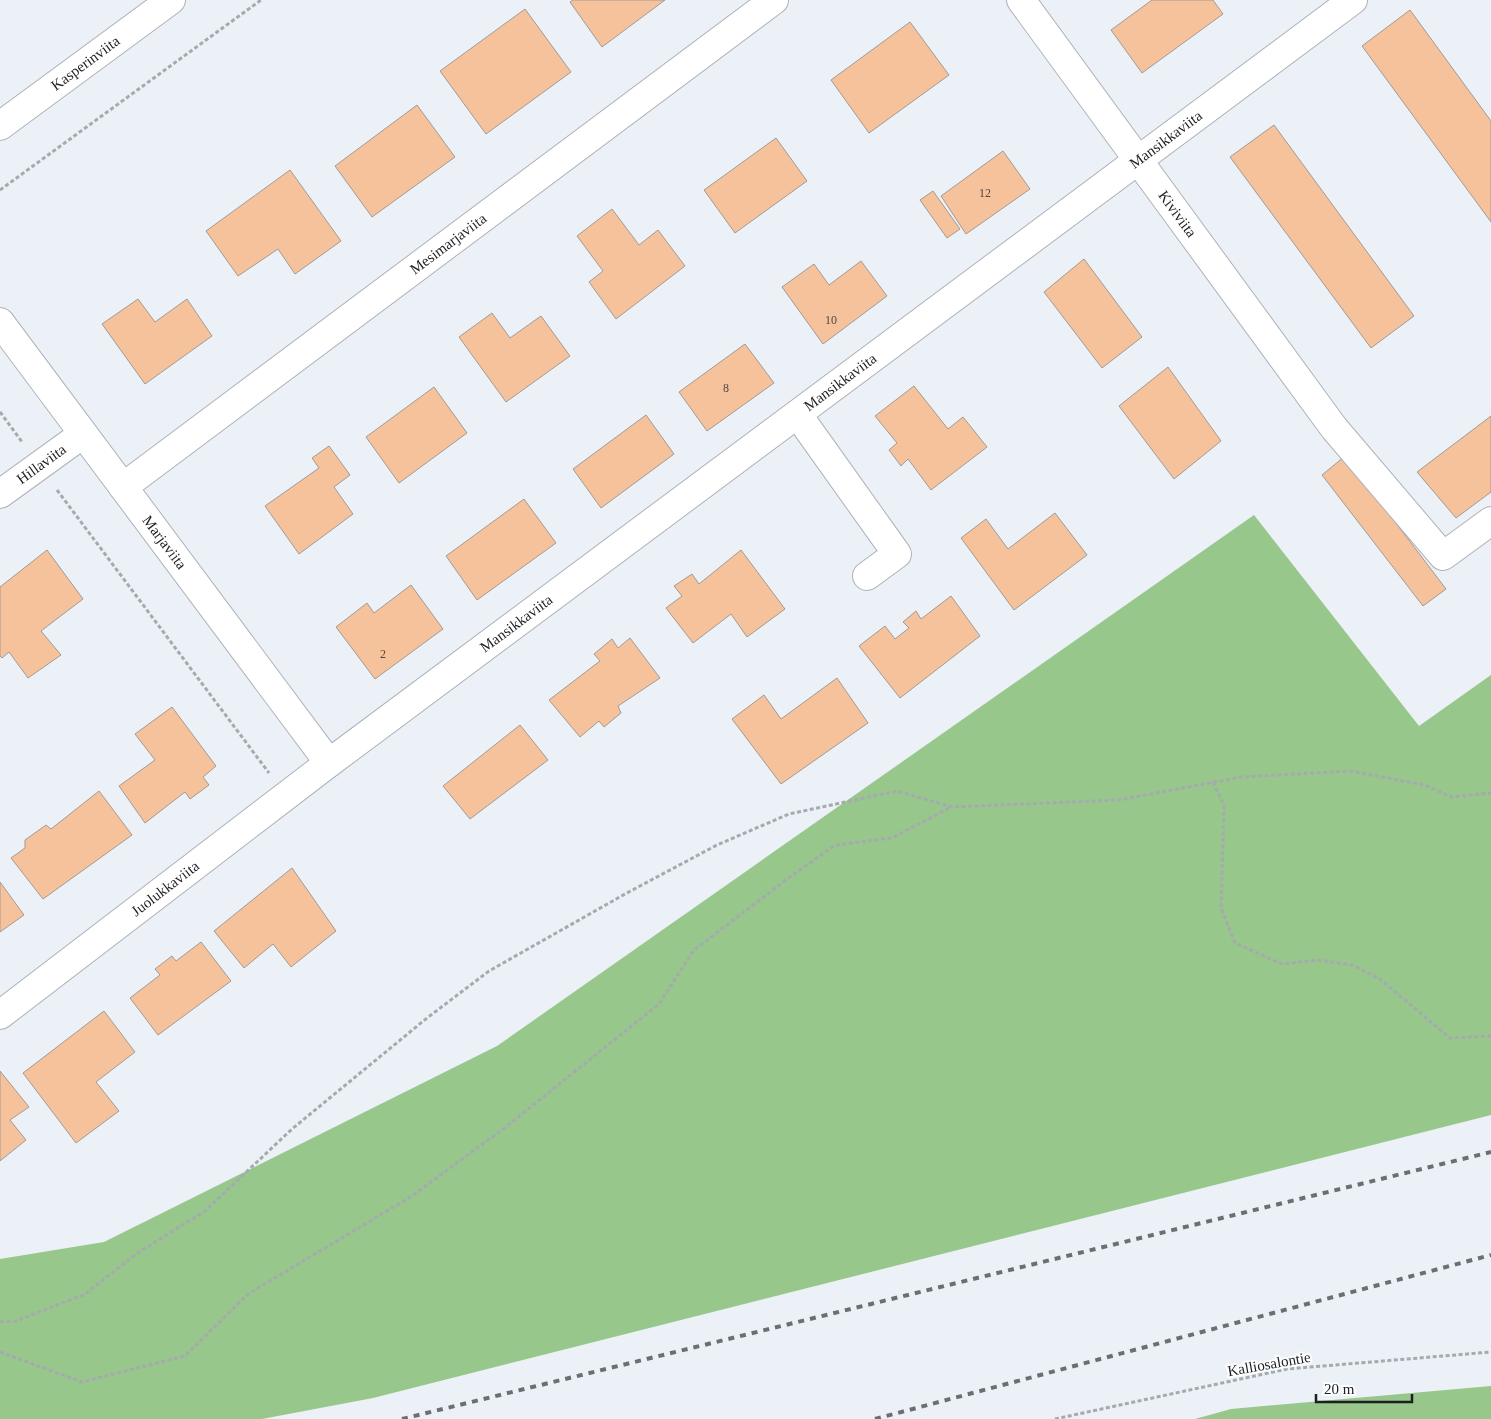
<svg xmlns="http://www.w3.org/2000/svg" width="1491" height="1419" font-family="Georgia,serif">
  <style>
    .forest { fill: #97c78b }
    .building { fill: #f6c29c; stroke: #a19a95 }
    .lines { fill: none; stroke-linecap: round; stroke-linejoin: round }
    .street-casing { stroke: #adb3b9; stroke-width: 30 }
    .path { stroke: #a5aaae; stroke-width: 3; stroke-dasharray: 4 2.5; stroke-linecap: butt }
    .street { stroke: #fff; stroke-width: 28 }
    .rail { stroke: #6b6f72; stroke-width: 4; stroke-dasharray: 6 6; stroke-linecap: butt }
    .labels { text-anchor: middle; stroke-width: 4; stroke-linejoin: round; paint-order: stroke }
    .number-label { font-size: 12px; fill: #534840 }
    .street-label { font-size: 15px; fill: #1d1f21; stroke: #fcfeff }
  </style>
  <rect width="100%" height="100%" fill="#ebf1f7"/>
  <path class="forest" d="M1254,515L1419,726L1491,675V1115L373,1398L262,1419H0V1259L104,1242L497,1046Z
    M1491,1386V1419H1195L1231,1409Z"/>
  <path class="building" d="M573,0H665L602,47L570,2Z
    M1152,0H1213L1223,14L1142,73L1111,30Z
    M525,9L571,72L486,134L440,71Z
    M1410,10L1491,121V222L1362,46Z
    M910,22L949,75L869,133L831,80Z
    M417,105L455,157L372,217L335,166Z
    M1274,125L1414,316L1371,348L1230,157Z
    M776,138L807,181L735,233L704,190Z
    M1003,151L1030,189L966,234L941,196Z
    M290,170L341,241L295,274L278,249L238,276L206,231Z
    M933,191L960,229L947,238L920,200Z
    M612,209L639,245L658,230L685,266L616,319L589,282L603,271L577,236Z
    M1084,259L1142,337L1102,368L1044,292Z
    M861,261L887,296L823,344L782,287L814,264L829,285Z
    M138,299L155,322L187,299L212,336L145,384L102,324Z
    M492,313L510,338L541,316L570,356L506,402L459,337Z
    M745,344L774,383L707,431L679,392Z
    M1168,367L1221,441L1174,479L1119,406Z
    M914,386L948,429L963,417L987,447L931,490L908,459L901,466L889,450L897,443L875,416Z
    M434,387L467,433L399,483L366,437Z
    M646,415L674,454L601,508L573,469Z
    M1491,416V492L1456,518L1417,472Z
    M329,446L350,475L334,487L353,514L299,554L265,506L319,468L312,458Z
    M1345,456L1446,589L1423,606L1322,475Z
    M524,499L556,543L477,600L446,556Z
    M1055,513L1087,555L1014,610L961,538L986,519L1008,549Z
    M47,550L83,599L41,631L61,655L28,678L9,652L2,658L0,656V587Z
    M741,550L785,609L747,637L731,614L693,643L666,608L682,596L674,586L692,574L699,584Z
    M411,585L443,629L375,679L336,627L367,603L374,613Z
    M951,596L980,636L900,698L859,646L885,626L895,639L909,628L903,622L916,611L921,619Z
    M630,638L660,678L618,706L621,713L604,727L599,721L580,737L549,700L600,661L594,654L612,639L618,648Z
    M837,678L868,723L781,784L732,719L764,695L781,719Z
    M172,707L216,766L203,777L209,785L190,799L185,792L145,823L119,786L155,760L135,734Z
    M520,725L548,760L470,819L443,786Z
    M99,791L132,835L43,899L11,858L25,848V840L46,825L51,829Z
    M292,868L336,931L291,967L273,944L244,968L214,931Z
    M0,882L24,915L0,932Z
    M201,942L231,981L158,1035L130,998L160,975L155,969L172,956L176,961Z
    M104,1011L135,1052L96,1082L119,1111L76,1143L23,1073Z
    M0,1071L29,1107L10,1120L26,1140L0,1161Z"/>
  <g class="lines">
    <g class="street-casing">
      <g id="street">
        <path id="s1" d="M1021,0L1334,428L1443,556L1491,521"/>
        <path id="s2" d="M0,126L171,0"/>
        <path id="s3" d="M0,322L329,763"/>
        <path d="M798,415L897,554L867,576"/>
        <path id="s4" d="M123,487L774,0"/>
        <path id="s5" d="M0,494L83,434"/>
        <path id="s6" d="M0,1015L329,763L1353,0"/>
      </g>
    </g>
    <path class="path" d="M0,190L261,0
      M0,412L22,442
      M57,490L269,773
      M1213,782L1224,805L1221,908L1235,943L1282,964L1319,960L1352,965L1380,979L1450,1038L1491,1036
      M0,1322L16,1321L85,1294L136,1254L205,1211L292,1129L427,1018L489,971L625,894L717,845L789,814L897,791L952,807L1118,800L1242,777L1350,771L1425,785L1451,797L1491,793
      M0,1352L82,1382L185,1356L248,1294L412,1196L507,1126L659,1004L694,950L790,877L835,845L892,838L951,807
      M1055,1419L1287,1369L1491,1352"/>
    <use href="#street" class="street"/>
    <path class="rail" d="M402,1419L1491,1152
      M875,1419L1491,1255"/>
  </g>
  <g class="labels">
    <g class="number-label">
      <text x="985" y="197">12</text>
      <text x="831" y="324">10</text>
      <text x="726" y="392">8</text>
      <text x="383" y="658">2</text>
    </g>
    <g class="street-label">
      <text dy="5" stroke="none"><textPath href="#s2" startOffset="106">Kasperinviita</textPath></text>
      <text dy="5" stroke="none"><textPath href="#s6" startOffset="1458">Mansikkaviita</textPath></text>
      <text dy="5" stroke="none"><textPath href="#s1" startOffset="265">Kiviviita</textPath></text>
      <text dy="5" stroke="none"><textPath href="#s4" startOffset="406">Mesimarjaviita</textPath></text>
      <text dy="5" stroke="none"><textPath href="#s6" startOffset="1052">Mansikkaviita</textPath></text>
      <text dy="5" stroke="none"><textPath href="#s5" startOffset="51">Hillaviita</textPath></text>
      <text dy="5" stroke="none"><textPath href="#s3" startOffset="275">Marjaviita</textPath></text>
      <text dy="5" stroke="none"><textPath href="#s6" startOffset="648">Mansikkaviita</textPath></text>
      <text dy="5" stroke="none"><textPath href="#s6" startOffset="208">Juolukkaviita</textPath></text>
      <text transform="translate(1269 1364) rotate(-10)" y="5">Kalliosalontie</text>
    </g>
  </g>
  <path d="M1316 1394v8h96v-8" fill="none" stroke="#1d1f21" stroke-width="2.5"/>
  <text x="1324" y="1394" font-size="15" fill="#1d1f21" stroke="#fcfeff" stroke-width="4" paint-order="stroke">20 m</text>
</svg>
